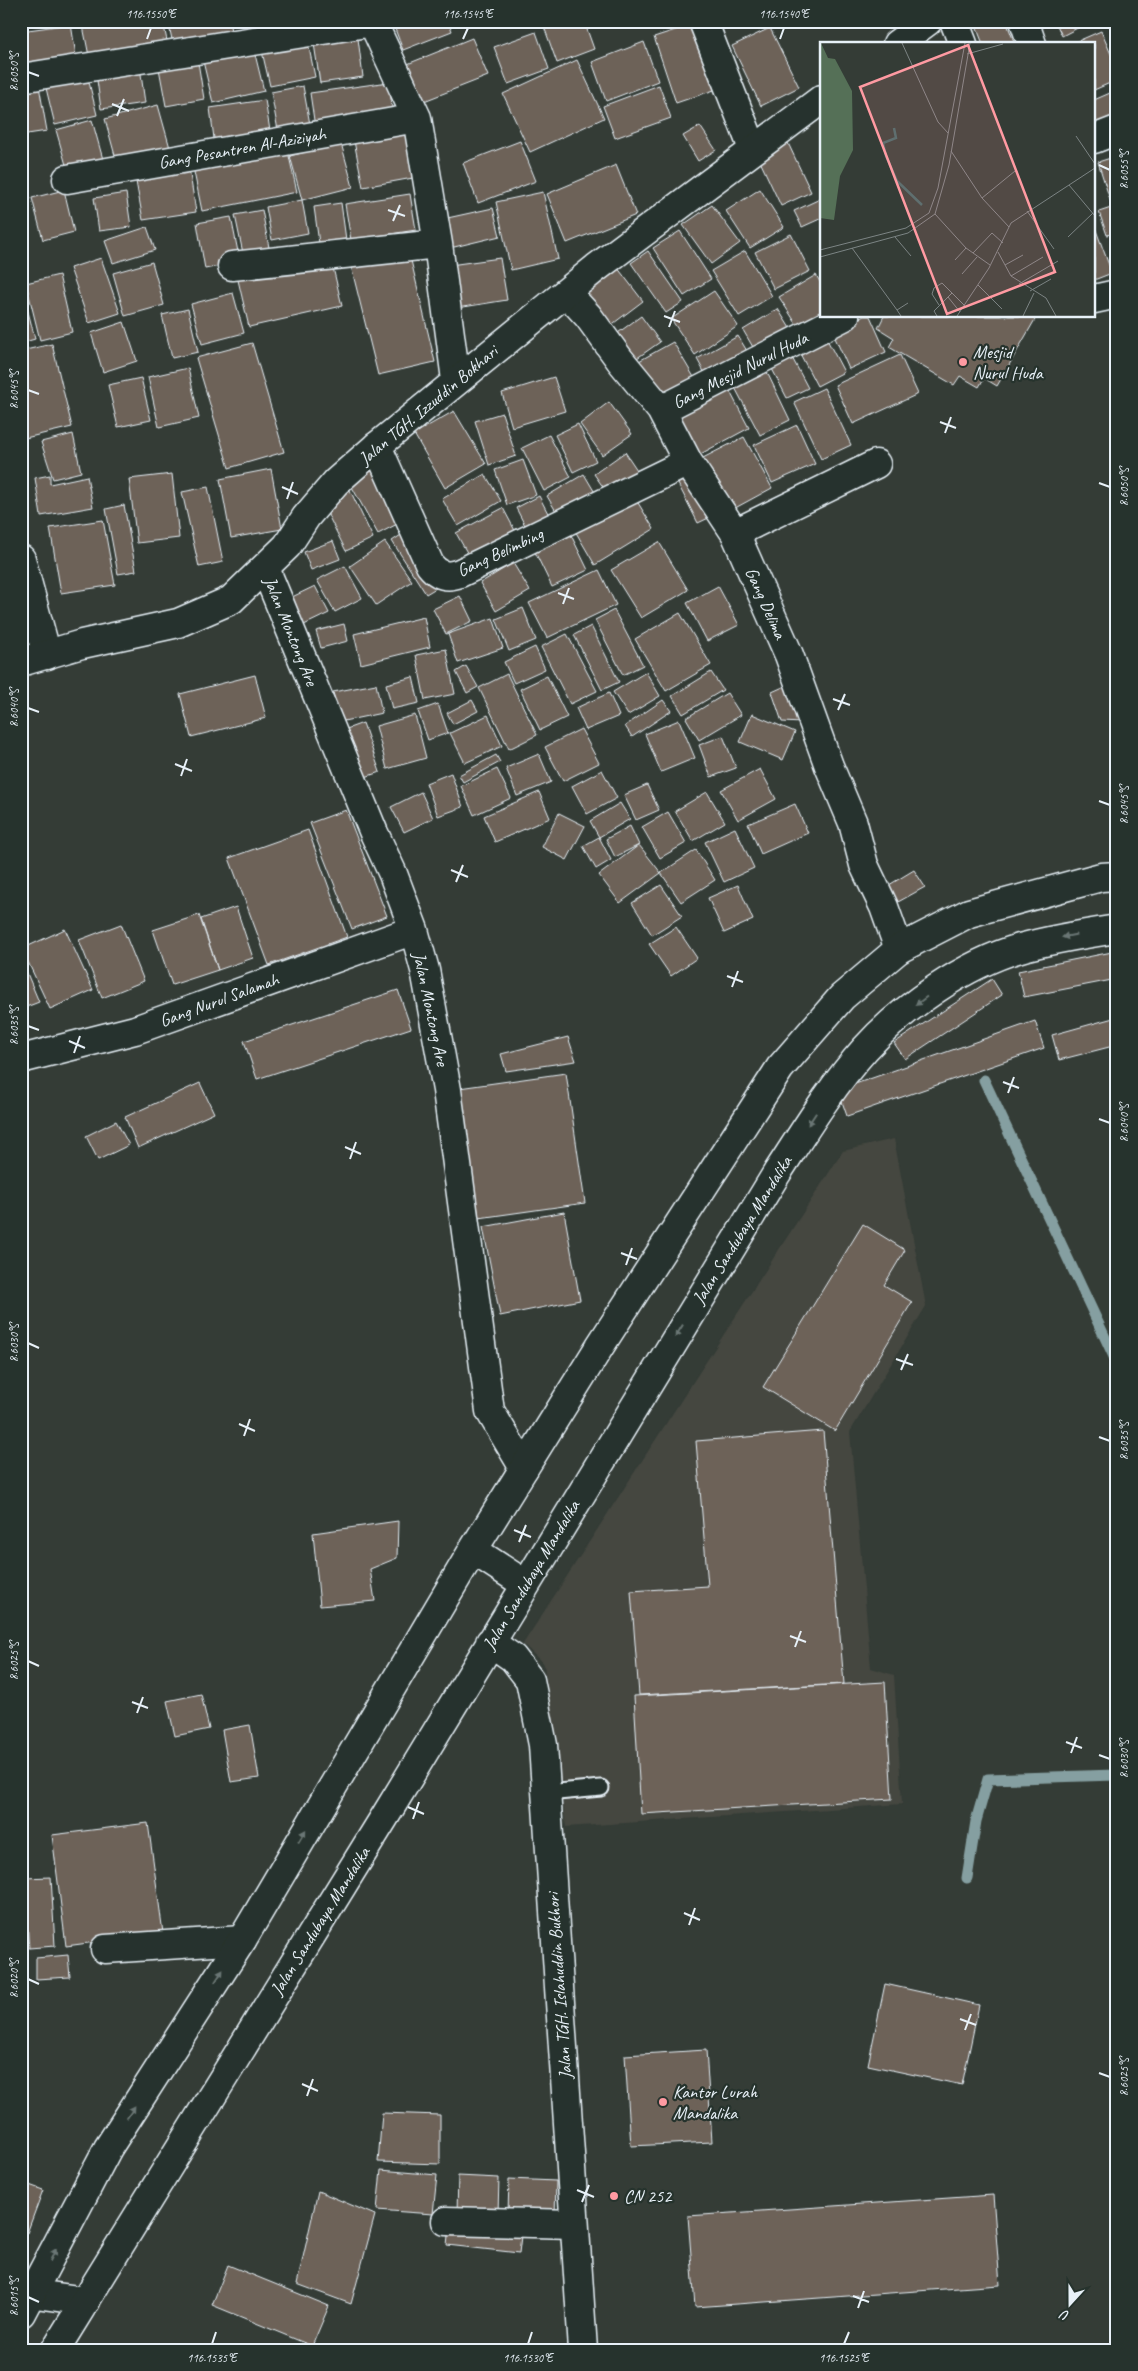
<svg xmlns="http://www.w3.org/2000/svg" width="1138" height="2371" font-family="Caveat,sans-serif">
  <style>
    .built { fill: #454740 }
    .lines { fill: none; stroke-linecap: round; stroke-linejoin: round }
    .stream { stroke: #859fa1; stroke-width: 11 }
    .building { fill: #6d6258; stroke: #e8f1f8 }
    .lane-casing { stroke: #e8f1f8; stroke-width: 19 }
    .street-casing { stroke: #e8f1f8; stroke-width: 31 }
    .secondary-casing { stroke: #e8f1f8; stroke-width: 31 }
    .lane { stroke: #26332d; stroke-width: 15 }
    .street { stroke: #26332d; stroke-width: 28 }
    .secondary { stroke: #26332d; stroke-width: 28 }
    .oneway { fill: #6a7674 }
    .ticks { fill: none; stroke: #e8f1f8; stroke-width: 2 }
    .poi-dot { fill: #ff9aa2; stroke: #26332d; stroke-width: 2 }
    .labels { text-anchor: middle; stroke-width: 4.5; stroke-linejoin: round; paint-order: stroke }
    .street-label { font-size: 18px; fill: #e8f1f8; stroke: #26332d }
    .poi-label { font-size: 18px; fill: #e8f1f8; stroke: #26332d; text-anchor: start }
    .inset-river { fill: none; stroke: #436867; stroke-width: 2.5 }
    .inset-road { fill: none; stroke: #7c8484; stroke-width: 1 }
    .view { fill: #ff9aa2; fill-opacity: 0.15; stroke: #ff9aa2; stroke-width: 2.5 }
    .inset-edge { fill: none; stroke: #e8f1f8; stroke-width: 2.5 }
    .neatline { fill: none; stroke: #e8f1f8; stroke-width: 2 }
    .ticks-label { font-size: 12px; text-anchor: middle; fill: #e8f1f8 }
  </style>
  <rect width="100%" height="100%" fill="#343c36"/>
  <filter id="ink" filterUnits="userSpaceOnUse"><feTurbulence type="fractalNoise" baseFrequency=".02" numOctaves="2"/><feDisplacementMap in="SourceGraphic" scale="10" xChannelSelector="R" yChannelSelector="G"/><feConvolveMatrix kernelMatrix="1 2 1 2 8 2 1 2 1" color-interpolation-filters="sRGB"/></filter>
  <g filter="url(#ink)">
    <path class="built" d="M894,1139L926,1306L850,1432L871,1668L894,1675L902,1804L566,1827L544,1664L523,1644L843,1151Z"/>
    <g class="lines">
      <path class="stream" d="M984,1080L1117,1363
        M967,1878L976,1821L988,1779L1116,1775L1117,1773"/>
    </g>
    <path class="building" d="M82,21H163L167,41L89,56Z
      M168,21H229L231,31L173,44Z
      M392,21H448L452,31L403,50Z
      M542,21H584L594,49L557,63Z
      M974,21H1006L1015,44H983Z
      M1055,21H1091L1062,36Z
      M1107,21H1117V40Z
      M700,22L723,87L676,103L654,37Z
      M71,24L76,56L21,64V31Z
      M770,28L799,87L761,106L732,46Z
      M357,31L363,77L320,83L313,37Z
      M1101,31L1117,68V80L1094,90V44H1071Z
      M536,32L549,69L508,84L494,47Z
      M307,38L315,77L270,86L261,47Z
      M472,38L488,76L419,103L405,65Z
      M644,42L658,81L606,101L592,62Z
      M253,46L264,91L213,103L202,57Z
      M197,56L204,99L166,106L158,63Z
      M577,60L604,118L530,152L503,94Z
      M140,67L145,103L101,109L96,73Z
      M87,74L97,115L55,125L45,84Z
      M389,82L393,116L315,127L310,93Z
      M659,85L671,118L615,138L603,106Z
      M39,86L47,131L21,135V90Z
      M303,86L311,130L279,136L271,92Z
      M1117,90V121L1099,129L1094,119V100Z
      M265,100L271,137L215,146L210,108Z
      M158,105L170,148L117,163L105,119Z
      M92,120L104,163L68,172L56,130Z
      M700,126L716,150L698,161L683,136Z
      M405,132L413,178L363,187L354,141Z
      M520,141L536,181L478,203L463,163Z
      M341,143L353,187L302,200L290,156Z
      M788,143L811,192L781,206L758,157Z
      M287,147L297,192L202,211L193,167Z
      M1117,156V201L1111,203L1098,162Z
      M616,165L636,215L567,243L547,194Z
      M189,168L196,212L143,220L135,176Z
      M760,189L784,227L750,248L726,211Z
      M64,190L74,232L43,240L32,198Z
      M543,192L558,259L511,270L496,202Z
      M126,193L131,227L99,231L94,198Z
      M410,194L416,230L351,240L345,204Z
      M822,198V218L802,227L794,211Z
      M302,200L308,233L272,240L266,207Z
      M341,203L346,240L319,243L314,207Z
      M712,205L740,243L711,264L683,225Z
      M1117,206V232L1107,235L1099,212Z
      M493,208L500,236L450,248L443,219Z
      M262,210L270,253L244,258L235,215Z
      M231,217L240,262L205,269L197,223Z
      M1094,225L1112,273L1094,280Z
      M147,227L155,250L113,263L105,241Z
      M680,231L711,279L684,296L653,248Z
      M791,234L810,271L774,289L755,252Z
      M1117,239V261L1111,241Z
      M648,251L683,302L666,313L631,263Z
      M745,251L772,296L739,316L711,271Z
      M409,252L435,362L378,375L351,266Z
      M101,258L120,313L89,323L70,268Z
      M500,258L507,300L457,308L450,265Z
      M331,259L342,306L249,327L238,280Z
      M152,262L164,305L125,316L113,273Z
      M617,267L643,301L606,329L580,295Z
      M59,275L72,332L40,340L26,283Z
      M816,275L822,285V316L801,331L779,297Z
      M21,284L35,339L21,343Z
      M714,291L738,326L695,355L671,319Z
      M233,293L244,333L202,344L191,304Z
      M188,309L198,352L172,358L162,315Z
      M778,309L793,333L757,354L743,330Z
      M641,316L660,342L630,363L611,338Z
      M864,316H870L886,352L849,369L832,331Z
      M884,316H1037L997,386L984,378L979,387L960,376L954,385L889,347L894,338L878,328Z
      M124,322L137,361L103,372L91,333Z
      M823,332L844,372L817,386L796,346Z
      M738,336L750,356L708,379L697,359Z
      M673,342L698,384L663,404L639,361Z
      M252,343L284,452L229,468L196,358Z
      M52,344L72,427L21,439V351Z
      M788,350L808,388L787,398L768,361Z
      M900,355L918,394L853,424L835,385Z
      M764,366L790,420L760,435L732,382Z
      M188,368L199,418L159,427L148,377Z
      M554,377L565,411L512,427L502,393Z
      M141,378L151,420L118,427L108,385Z
      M726,384L749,428L693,458L670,414Z
      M824,388L851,445L821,459L794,402Z
      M609,402L632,434L602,455L580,424Z
      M454,411L486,464L445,488L414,434Z
      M502,413L516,456L489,465L475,421Z
      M578,424L596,461L573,472L555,435Z
      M797,425L815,464L772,483L754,445Z
      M73,434L81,472L53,479L41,442Z
      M549,435L571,477L544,491L522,448Z
      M744,437L772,488L726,513L697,461Z
      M625,452L639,473L608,494L594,474Z
      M523,460L536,495L507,505L495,470Z
      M371,464L403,521L378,534L347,478Z
      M271,469L282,529L231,538L220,479Z
      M693,471L715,515L698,523L676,480Z
      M172,474L179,538L137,543L129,479Z
      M485,474L501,501L458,526L442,499Z
      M584,474L597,496L560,518L547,496Z
      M50,475V484L87,476L93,507L41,516L35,478Z
      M208,487L223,562L199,567L182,492Z
      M350,490L373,538L346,551L322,503Z
      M632,493L654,529L595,565L574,529Z
      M539,496L554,525L531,537L516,508Z
      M124,505L136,571L118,574L106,509Z
      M503,508L520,540L474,565L456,533Z
      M103,520L115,585L61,593L50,528Z
      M407,531L441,585L426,594L392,541Z
      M570,533L588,570L552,587L534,550Z
      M333,541L340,559L311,570L304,552Z
      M385,542L412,581L376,605L350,566Z
      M659,542L688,590L641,618L611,570Z
      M513,563L530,591L496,611L480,583Z
      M345,566L362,598L335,612L317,580Z
      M599,570L616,605L547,638L529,603Z
      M315,586L329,613L304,625L290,598Z
      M718,586L739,625L707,641L687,603Z
      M460,596L472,621L446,634L433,609Z
      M523,608L536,640L509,651L496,619Z
      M614,610L643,665L623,675L595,620Z
      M680,613L711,665L666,691L635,639Z
      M424,617L430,647L361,664L354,634Z
      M493,618L503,648L458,663L448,634Z
      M344,624L348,641L321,648L316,631Z
      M591,626L619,682L602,690L574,635Z
      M567,634L597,691L570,704L541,647Z
      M535,647L545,669L514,683L504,662Z
      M446,649L455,694L425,700L416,655Z
      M466,666L478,687L467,693L456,672Z
      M646,672L660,696L628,715L613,692Z
      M711,672L723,690L683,714L672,696Z
      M507,674L537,735L509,749L479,688Z
      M255,675L266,718L191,737L180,694Z
      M547,676L567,717L540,730L520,689Z
      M413,677L419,703L392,709L386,684Z
      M792,683L802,723L782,722L772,692Z
      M376,684L382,713L339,722L333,692Z
      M609,693L619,716L586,730L576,708Z
      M727,693L741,715L699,740L686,718Z
      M472,700L478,711L453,724L447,713Z
      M663,700L671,711L632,737L625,726Z
      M438,704L448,733L428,740L418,711Z
      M752,714L795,732L783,760L740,742Z
      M415,715L426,758L387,769L376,726Z
      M488,715L502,746L465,763L450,733Z
      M679,720L695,758L661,772L645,734Z
      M363,723L380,772L359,779L341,731Z
      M581,729L599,763L563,781L545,747Z
      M723,736L736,768L711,777L699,745Z
      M539,754L551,782L517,796L506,768Z
      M496,755L500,762L463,782L459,775Z
      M497,769L511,798L474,815L461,786Z
      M760,769L776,799L738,820L721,790Z
      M602,770L617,798L587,814L572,786Z
      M451,773L463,807L438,816L426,783Z
      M647,785L659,810L636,820L624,795Z
      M421,792L433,818L404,832L391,807Z
      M539,792L550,818L495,842L484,816Z
      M707,792L725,822L693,841L675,811Z
      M620,803L630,819L599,837L590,821Z
      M795,804L808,833L761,854L748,824Z
      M346,810L387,916L352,929L310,823Z
      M668,812L686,843L660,858L642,827Z
      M559,813L585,826L567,860L542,847Z
      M630,826L639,845L615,857L606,839Z
      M735,828L754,868L724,882L705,842Z
      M308,830L347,937L269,965L229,858Z
      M599,837L611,860L596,869L583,846Z
      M639,845L661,873L620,903L599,875Z
      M696,850L715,880L681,902L661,873Z
      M914,870L925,887L889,907L879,891Z
      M661,885L682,916L652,935L632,903Z
      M738,885L753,920L724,933L708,898Z
      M236,907L253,958L218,970L201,919Z
      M199,915L218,970L172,985L153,930Z
      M121,924L144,981L102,998L79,940Z
      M676,927L697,958L671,976L649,944Z
      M65,929L93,990L50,1009L22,949Z
      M1117,951V979L1024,997L1018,971Z
      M21,959L39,1002L21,1009Z
      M992,979L1002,995L905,1059L894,1043Z
      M398,990L411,1028L257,1079L244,1041Z
      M1117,1017V1045L1059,1060L1052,1035Z
      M1035,1021L1044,1048L847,1116L838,1090Z
      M568,1037L576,1061L506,1071L501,1054Z
      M566,1073L585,1203L479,1218L459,1088Z
      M200,1083L214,1113L138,1148L125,1117Z
      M116,1121L129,1145L98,1160L86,1136Z
      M564,1212L580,1300L500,1316L483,1227Z
      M863,1224L905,1250L884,1285L912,1302L835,1431L763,1387Z
      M823,1431L844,1684L639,1695L631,1591L708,1586L696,1441Z
      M398,1521L397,1558L370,1569L375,1601L320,1606L313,1533Z
      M885,1682L892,1799L641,1814L634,1696Z
      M201,1694L209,1729L175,1736L167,1701Z
      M250,1725L259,1778L231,1782L222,1730Z
      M148,1823L163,1933L66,1946L52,1835Z
      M51,1877L55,1946L29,1948L24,1878Z
      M68,1955L70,1977L36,1979V1958Z
      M885,1984L979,2005L962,2085L868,2065Z
      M706,2050L712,2142L631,2146L625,2055Z
      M382,2113L440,2115V2164L378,2162Z
      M381,2170L437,2175L433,2214L377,2210Z
      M458,2176L499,2178L498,2213L457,2212Z
      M509,2179L556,2181L555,2215L508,2213Z
      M21,2182L43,2190L27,2233L21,2231Z
      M318,2191L375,2215L351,2304L297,2284Z
      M993,2195L1000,2285L695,2307L688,2216Z
      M449,2226L521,2236L519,2253L447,2245Z
      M228,2265L329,2306L312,2346L212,2305Z"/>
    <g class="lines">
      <g class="lane-casing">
        <path id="lane" d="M547,1793L601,1788"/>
      </g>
      <g class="street-casing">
        <path id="street" d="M372,21L417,118L438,244L456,380
          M703,21L753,149
          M954,21L963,44
          M1024,21L1032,44
          M21,78L373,22
          M1094,139L1117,130
          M67,179L417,118
          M232,266L438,244
          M567,293L588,316L620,360L661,410L688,462L735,533L789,655L829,766L853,823L864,865L884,907L899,949
          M1094,299L1117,294
          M661,410L845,316
          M377,446L430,565C438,575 447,578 460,573L688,462
          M735,533L876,464
          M21,559L47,655
          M265,568L374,833L393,874L414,930L425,970L447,1090L490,1411L524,1468
          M21,1059L135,1030L414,930
          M105,1949L242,1940
          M446,2221L574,2224
          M21,2292L86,2301"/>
      </g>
      <g class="secondary-casing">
        <path id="secondary" d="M897,44L928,21
          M21,662L82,644L178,623L231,600L287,546L306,517L336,482L377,446L596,268L822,99
          M473,1550L525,1584
          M490,1642L513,1658L530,1680L543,1745L583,2350
          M21,2313L108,2148L242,1940L473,1550L600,1346L780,1068L842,997L899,949L969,913L1101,877L1117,876
          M55,2350L384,1818L777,1173C805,1130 831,1087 865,1049C903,1007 965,964 1020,948C1052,939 1084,934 1117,929"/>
      </g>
      <use href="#lane" class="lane"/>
      <use href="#street" class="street"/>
      <use href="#secondary" class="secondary"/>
    </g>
    <defs><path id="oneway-solid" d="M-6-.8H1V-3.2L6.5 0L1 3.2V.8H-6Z" transform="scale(1.25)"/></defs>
    <g class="oneway">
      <use href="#oneway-solid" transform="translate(1069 936) rotate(169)"/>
      <use href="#oneway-solid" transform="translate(921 1001) rotate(143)"/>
      <use href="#oneway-solid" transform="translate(812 1119) rotate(123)"/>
      <use href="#oneway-solid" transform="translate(679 1331) rotate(122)"/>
      <use href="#oneway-solid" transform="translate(302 1836) rotate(-59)"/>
      <use href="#oneway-solid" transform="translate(219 1976) rotate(-57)"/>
      <use href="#oneway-solid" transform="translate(131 2112) rotate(-57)"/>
      <use href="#oneway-solid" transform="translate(53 2255) rotate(-63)"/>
    </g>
  </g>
  <path class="ticks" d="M147,39L151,28M463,39L468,28M780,39L784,28M28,72L39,76M112,104L129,111M117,116L124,99M1099,165L1110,170M388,210L405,216M393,221L400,205M664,316L680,322M669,327L675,311M28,390L39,394M940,422L956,428M945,433L951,417M1099,483L1110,487M282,487L298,494M287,499L293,482M558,593L574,599M563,604L569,588M833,699L850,705M28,708L39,712M838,710L845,694M175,764L192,771M181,776L187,759M1099,801L1110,805M451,870L468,877M456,882L463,865M727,976L743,982M732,987L738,971M28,1026L39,1030M69,1041L85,1048M74,1053L80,1036M1003,1082L1019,1088M1008,1093L1014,1077M1099,1119L1110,1123M345,1147L361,1154M350,1159L356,1142M621,1253L637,1259M626,1265L632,1248M28,1343L39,1348M896,1359L913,1365M901,1370L908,1354M239,1424L255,1431M244,1436L250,1419M1099,1437L1110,1441M514,1530L531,1537M519,1542L526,1525M790,1636L806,1642M795,1647L801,1631M28,1661L39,1666M132,1702L148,1708M137,1713L143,1697M1066,1742L1082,1748M1071,1753L1077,1737M1099,1755L1110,1759M408,1807L424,1814M413,1819L419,1802M684,1913L700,1920M689,1925L695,1908M28,1979L39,1984M960,2019L976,2025M965,2030L971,2014M1099,2073L1110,2077M302,2084L318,2091M307,2096L313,2079M577,2190L594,2197M582,2202L589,2185M853,2296L869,2302M28,2297L39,2302M858,2308L864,2291M212,2344L216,2332M528,2344L532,2332M844,2344L849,2332"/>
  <g class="poi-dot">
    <circle cx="963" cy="362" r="5"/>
    <circle cx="663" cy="2102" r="5"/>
    <circle cx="614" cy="2196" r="5"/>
  </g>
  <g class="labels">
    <g class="street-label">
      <text transform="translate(242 148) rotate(-10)" y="6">Gang Pesantren Al-Aziziyah</text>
      <text transform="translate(740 370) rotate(-27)" y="6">Gang Mesjid Nurul Huda</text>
      <text transform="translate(428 405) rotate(-40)" y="6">Jalan TGH. Izzuddin Bokhari</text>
      <text transform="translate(500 552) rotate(-25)" y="6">Gang Belimbing</text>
      <text transform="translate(766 603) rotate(66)" y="6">Gang Delima</text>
      <text transform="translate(291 631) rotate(68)" y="6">Jalan Montong Are</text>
      <text transform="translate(219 1000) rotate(-20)" y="6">Gang Nurul Salamah</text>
      <text transform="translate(431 1009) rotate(78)" y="6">Jalan Montong Are</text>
      <text transform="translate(742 1230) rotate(-58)" y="6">Jalan Sandubaya Mandalika</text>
      <text transform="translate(531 1575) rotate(-59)" y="6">Jalan Sandubaya Mandalika</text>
      <text transform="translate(320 1921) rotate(-58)" y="6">Jalan Sandubaya Mandalika</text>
      <text transform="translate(559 1986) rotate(-94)" y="6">Jalan TGH. Islahuddin Bukhori</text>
    </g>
    <g class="poi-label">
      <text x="973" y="358">Mesjid<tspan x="973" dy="21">Nurul Huda</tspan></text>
      <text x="673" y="2098">Kantor Lurah<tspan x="673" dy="21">Mandalika</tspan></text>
      <text x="624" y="2202">CN 252</text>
    </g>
  </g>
  <g transform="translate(820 42)">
    <rect width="275" height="275" fill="#343c36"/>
    <path d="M1,1L8,16L15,17L32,49L33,108L20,134L14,178L0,176Z" fill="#557057"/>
    <path class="inset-river" d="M74,86L76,96L63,101L66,114L77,139L102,163"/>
    <path class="inset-road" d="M82,1L118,80L128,91M147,12L183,2M256,94L275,122M131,109L162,156L189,185M249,143L275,174M162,156L195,129M207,169L234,207M115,172L146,206L170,223M75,195L91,214M248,195L273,171M32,206L77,268M0,208L86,186L109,171L118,146L145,1M178,210L191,234L226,256L236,274M153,211L172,191L183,201M0,215L88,191L115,172L129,123L150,1M135,218L146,206M185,223L203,213M142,232L157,215M191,234L223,215M199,242L238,219M158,243L182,267M210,249L231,237M128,255L140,270M119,263L112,252L114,246L122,241L145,264M81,274L77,268L88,261M117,274L114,269L132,251M137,274L169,226L191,181L275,126M203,274L214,251"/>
    <path class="view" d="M148,3L235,230L127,272L40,45Z"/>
    <rect width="275" height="275" class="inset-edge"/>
  </g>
  <rect width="1138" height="2371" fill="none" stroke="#26332d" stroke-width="55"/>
  <g transform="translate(1070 2304) rotate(201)" stroke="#26332d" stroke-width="4" paint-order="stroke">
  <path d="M0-4L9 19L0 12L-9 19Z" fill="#e8f1f8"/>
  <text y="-8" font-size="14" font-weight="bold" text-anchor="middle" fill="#e8f1f8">U</text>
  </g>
  <rect x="28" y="28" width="1082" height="2316" class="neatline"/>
  <g class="ticks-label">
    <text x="151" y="18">116.1550°E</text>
    <text x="468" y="18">116.1545°E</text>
    <text x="784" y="18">116.1540°E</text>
    <text transform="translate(14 72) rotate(-90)" y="4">8.6050°S</text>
    <text transform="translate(1124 170) rotate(-90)" y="4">8.6055°S</text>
    <text transform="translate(14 390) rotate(-90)" y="4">8.6045°S</text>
    <text transform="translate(1124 487) rotate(-90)" y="4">8.6050°S</text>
    <text transform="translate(14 708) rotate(-90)" y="4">8.6040°S</text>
    <text transform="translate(1124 805) rotate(-90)" y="4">8.6045°S</text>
    <text transform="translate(14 1026) rotate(-90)" y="4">8.6035°S</text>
    <text transform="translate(1124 1123) rotate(-90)" y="4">8.6040°S</text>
    <text transform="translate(14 1343) rotate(-90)" y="4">8.6030°S</text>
    <text transform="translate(1124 1441) rotate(-90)" y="4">8.6035°S</text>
    <text transform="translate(14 1661) rotate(-90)" y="4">8.6025°S</text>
    <text transform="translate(1124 1759) rotate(-90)" y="4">8.6030°S</text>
    <text transform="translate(14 1979) rotate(-90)" y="4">8.6020°S</text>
    <text transform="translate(1124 2077) rotate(-90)" y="4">8.6025°S</text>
    <text transform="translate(14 2297) rotate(-90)" y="4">8.6015°S</text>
    <text x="212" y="2362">116.1535°E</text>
    <text x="528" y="2362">116.1530°E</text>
    <text x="844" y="2362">116.1525°E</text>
  </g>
</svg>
